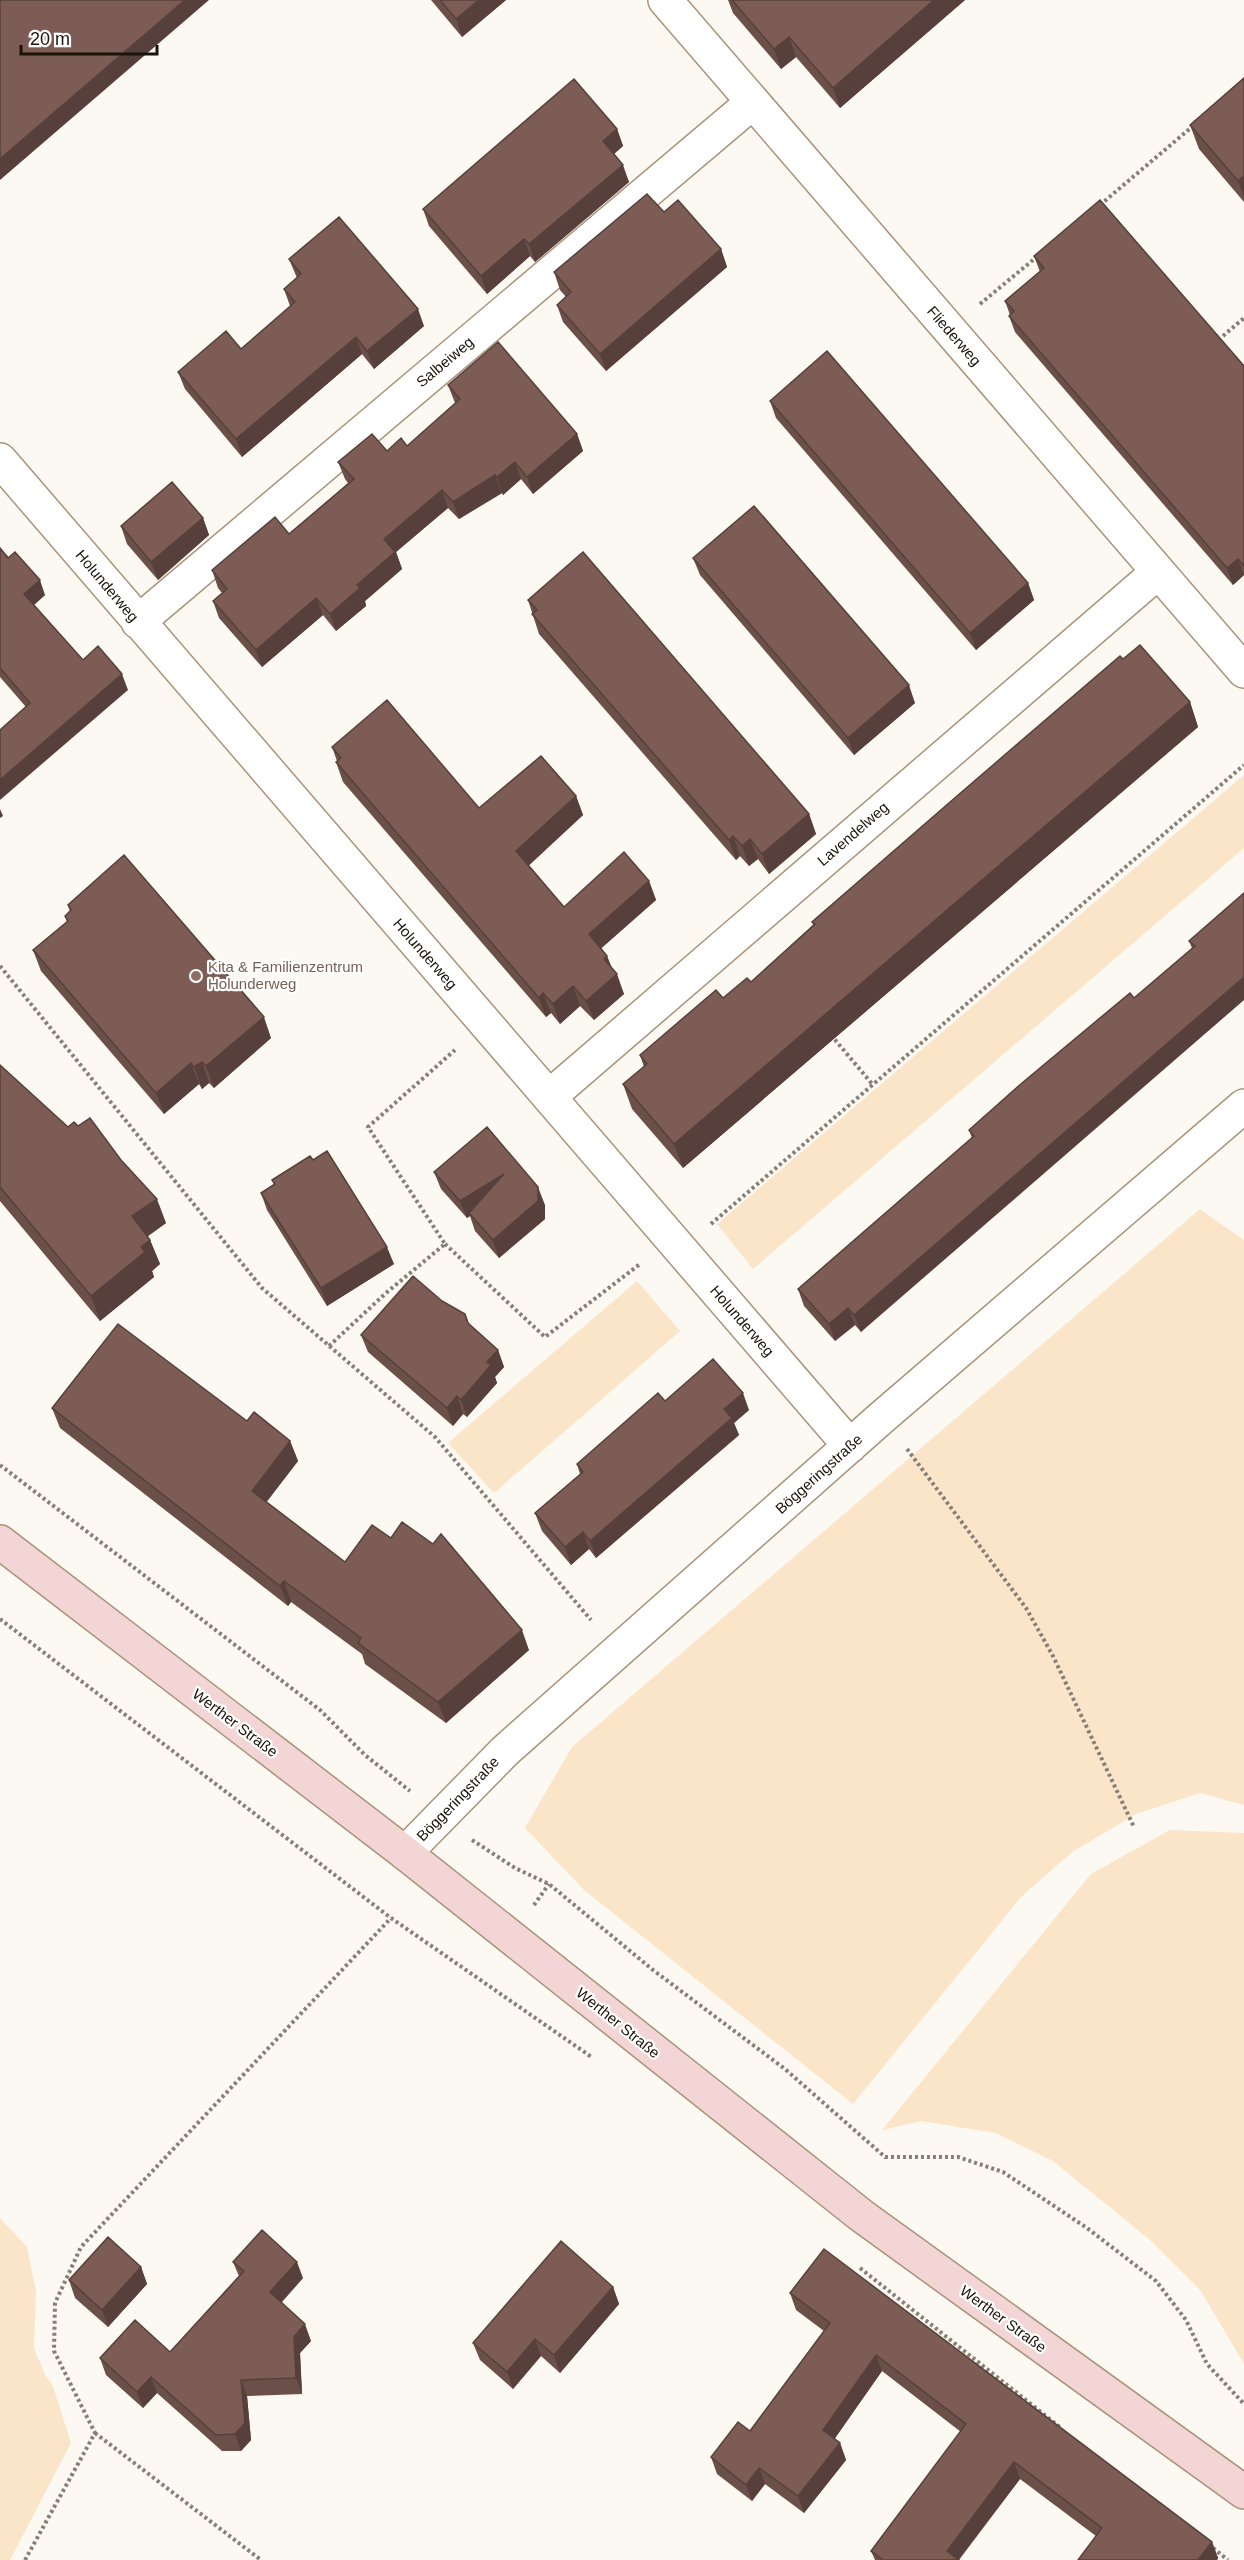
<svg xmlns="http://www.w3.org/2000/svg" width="1244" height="2560" font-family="Arial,sans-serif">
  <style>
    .green { fill: #fbe5c9 }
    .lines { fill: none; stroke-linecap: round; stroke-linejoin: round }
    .minor-casing { stroke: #a8947a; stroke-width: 36 }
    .secondary-casing { stroke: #a8947a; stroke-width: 36 }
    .path { stroke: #857f77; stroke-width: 4; stroke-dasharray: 3 3; stroke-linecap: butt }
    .minor { stroke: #fff; stroke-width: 33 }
    .secondary { stroke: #f3d5d5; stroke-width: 33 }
    .wall { fill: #6b4f49 }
    .shaded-wall { fill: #57403c }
    .building { fill: #7c5c55; stroke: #57403c; stroke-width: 1.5 }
    .education-dot { fill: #8d6e63; stroke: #fff; stroke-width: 2 }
    .labels { text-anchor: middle; stroke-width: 4.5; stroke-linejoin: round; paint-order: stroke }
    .street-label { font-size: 15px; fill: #1a1309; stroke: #fff }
    .education-label { font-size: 15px; fill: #785e54; stroke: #fff; text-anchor: start }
  </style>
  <rect width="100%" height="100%" fill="#fcf8f2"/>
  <path class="green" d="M1244,775V848L753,1269L717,1224Z
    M1200,1209L1244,1240V1805L1200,1793L1136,1814L1072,1852L1021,1897L853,2104L584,1890L525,1828L572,1747Z
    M637,1281L680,1331L494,1493L448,1443Z
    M1170,1830L1244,1833V2364L1201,2291L1150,2240L1053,2161L996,2133L921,2121L882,2130L1091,1874Z
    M0,2218L27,2247L36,2291L34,2348L45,2375L53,2386L71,2443L10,2560H0Z"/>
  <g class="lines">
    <g class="minor-casing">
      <path id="minor" d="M665,0L1244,671
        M0,460L850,1446
        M138,622L753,102
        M549,1097L1158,572
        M405,1853L505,1751L880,1419L1244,1106"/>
    </g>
    <g class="secondary-casing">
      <path id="secondary" d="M0,1542L405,1853L862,2216L1244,2492"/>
    </g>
    <path class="path" d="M1100,205L1193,126
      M980,304L1039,255
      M1223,336L1244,318
      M0,966L262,1288L435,1437L591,1620
      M831,1035L873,1085
      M711,1224L1244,765
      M445,1244L545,1337L640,1264
      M329,1346L386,1293L445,1244L368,1127L455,1050
      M907,1449L1026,1608L1053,1656L1134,1827
      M0,1465L320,1710L365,1755L410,1791
      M0,1619L391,1918L593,2058
      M472,1840L515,1868L549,1884L653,1970L785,2069L885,2157H958L1003,2172L1087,2228L1156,2281L1186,2320L1207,2364L1244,2404
      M534,1905L549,1884
      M860,2268L1061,2428
      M95,2433L261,2560
      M1213,2548L1228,2560
      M25,2560L95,2433L54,2351L55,2303L81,2247L391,1918"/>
    <use href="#minor" class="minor"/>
    <use href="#secondary" class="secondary"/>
  </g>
  <path class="wall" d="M431,0H506L462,37Z
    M728,0H965L840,108L796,57L781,69L733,13Z
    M1244,78V202L1199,149L1190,125Z
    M617,129L623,146L614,154L629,182L535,262L530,256L487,294L429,226L423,209Z
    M664,212L721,249L727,267L606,371L563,322L557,305L566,297L560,290L554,272Z
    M1034,256L1244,366V575L1233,585L1015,332L1009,316L1010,315L1005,301L1040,272Z
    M289,259L424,326L374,369L362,354L242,457L185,389L178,372L241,349L290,306L284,289L297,278Z
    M448,385L577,434L583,451L533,494L521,479L503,495L502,493L459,519L448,508L396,552L402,569L365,601L366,606L336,631L323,615L262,667L219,618L213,601L222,593L218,588L212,570L289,534L348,483L345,479L338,462L407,446L455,403Z
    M770,401L1028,583L1034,600L976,650L776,418Z
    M203,518L209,535L158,580L127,544L121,526Z
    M0,548L45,595L34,605L83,660L128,690L26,707L0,677Z
    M693,558L915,703L854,755L700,575Z
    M528,600L809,814L816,834L769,874L758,859L749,866L740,856L736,860L539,634Z
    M1123,659L1190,702L1198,727L683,1168L632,1109L623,1084L644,1067L640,1055L723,998L751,982L813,925L812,922Z
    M332,747L479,808L576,796L583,815L529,865L564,907L649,881L656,900L601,948L607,956L612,968L624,994L594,1020L580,1006L560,1024L551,1013L546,1017L343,782L336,762L337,761Z
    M1244,893L861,1332L855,1325L835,1341L804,1306L798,1289L972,1138L969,1130L1134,998L1192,948L1189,941Z
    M68,905L271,1038L214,1088L209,1083L202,1089L199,1084L164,1114L41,971L33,950L67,922L65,916L70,911Z
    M0,1065L166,1223L148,1236L150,1240L160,1264L152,1271L154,1277L100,1321L0,1201Z
    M313,1160L394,1264L327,1306L267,1210L261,1193L274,1185L272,1180Z
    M434,1172L545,1205V1219L499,1258L475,1231L470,1216L467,1218L441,1189Z
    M442,1301L465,1314L469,1324L498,1350L504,1367L495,1377L497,1383L467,1417L463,1414L453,1426L368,1352L361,1335Z
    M665,1401L749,1410L734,1423L739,1435L596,1558L589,1549L571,1565L542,1531L535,1513L580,1474L577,1464Z
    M52,1408L247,1421L290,1441L298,1461L266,1502L345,1562L529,1650L446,1723L365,1664L362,1654L291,1602L288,1606L60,1428Z
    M233,2262L303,2278L282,2302L311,2341L300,2353L302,2394L247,2396L251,2440L241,2451H222L157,2393L143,2408L106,2375L100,2358L170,2352L239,2276Z
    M141,2267L147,2284L108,2327L75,2298L69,2280Z
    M613,2287L619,2304L560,2373L541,2356L513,2389L480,2360L473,2343Z
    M790,2293L1212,2542L1218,2558L1217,2560H1078L1096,2536L1020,2479L959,2560H875L871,2551L961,2432L882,2371L834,2439L840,2443L846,2460L804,2513L765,2484L752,2501L717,2474L711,2457L750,2431L824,2331L796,2310Z"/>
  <path class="shaded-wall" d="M185,0H209L0,180V159Z
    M479,0H506L462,37L456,19Z
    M934,0H965L840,108L833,88Z
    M789,37L796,57L781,69L774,49Z
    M617,129L623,146L609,158L603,141Z
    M623,165L629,182L535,262L529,244Z
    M1244,176V197L1238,181Z
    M524,239L530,256L487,294L481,276Z
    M721,249L727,267L606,371L600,354Z
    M418,309L424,326L374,369L367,351Z
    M356,337L362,354L242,457L236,439Z
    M577,434L583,451L533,494L527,477Z
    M515,462L521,479L503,495L497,477Z
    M495,475L502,493L459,519L453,502Z
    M442,490L448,508L396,552L402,569L365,601L366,606L336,631L330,614L357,585L384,539Z
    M203,518L209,535L158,580L151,562Z
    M1238,559L1244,575L1233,585L1227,568Z
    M40,580L45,595L29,609L24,594Z
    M1028,583L1034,600L976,650L970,633Z
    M316,598L323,615L262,667L256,650Z
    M122,674L128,690L0,800V780Z
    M909,685L915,703L854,755L848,738Z
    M1190,702L1198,727L683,1168L674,1144Z
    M576,796L583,815L524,870L516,851Z
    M0,809L3,816L0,818Z
    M809,814L816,834L769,874L762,854Z
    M733,836L740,856L736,860L729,840Z
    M750,839L758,859L749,866L742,846Z
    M649,881L656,900L596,953L589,934Z
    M607,956L614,975L604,959Z
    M617,974L624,994L594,1020L586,1001Z
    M1244,977V1000L861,1332L854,1315Z
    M573,986L580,1006L560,1024L553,1004Z
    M543,993L551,1013L546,1017L539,998Z
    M264,1017L271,1038L214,1088L206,1066Z
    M202,1062L209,1083L202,1089L194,1067Z
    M191,1063L199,1084L164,1114L156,1093Z
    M504,1174L469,1213L470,1216L467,1218L460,1201Z
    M538,1187L545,1205V1219L499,1258L493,1240Z
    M157,1199L166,1223L141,1241L132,1216Z
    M150,1240L160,1264L152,1271L154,1277L100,1321L91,1296L141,1247Z
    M387,1247L394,1264L327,1306L321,1288Z
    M848,1308L855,1325L835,1341L829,1324Z
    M498,1350L504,1367L495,1377L497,1383L467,1417L461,1400L487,1362Z
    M743,1393L749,1410L734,1423L739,1435L596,1558L590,1541L724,1409Z
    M457,1396L463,1414L453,1426L447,1408Z
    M290,1441L298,1461L259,1512L252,1491Z
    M583,1532L589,1549L571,1565L565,1547Z
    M284,1581L291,1602L288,1606L280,1586Z
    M522,1630L529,1650L446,1723L438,1702Z
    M297,2262L303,2278L276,2308L270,2292Z
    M141,2267L147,2284L108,2327L102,2310Z
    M613,2287L619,2304L560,2373L554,2355Z
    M305,2324L311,2341L300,2353L302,2394L296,2378L294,2337Z
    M535,2339L541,2356L513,2389L507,2372Z
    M876,2355L882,2371L829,2447L823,2430Z
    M151,2377L157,2393L143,2408L137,2392Z
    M241,2380L247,2396L251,2440L241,2451L235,2434Z
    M840,2443L846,2460L804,2513L798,2496Z
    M1014,2462L1020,2479L958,2560L947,2551Z
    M759,2468L765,2484L752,2501L746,2485Z
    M1212,2542L1218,2558L1217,2560H1198Z"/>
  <path class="building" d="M0,0H185L0,159Z
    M440,0H479L456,19Z
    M732,0H934L833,88L789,37L774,49Z
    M1244,78V176L1238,181L1190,125Z
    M574,79L617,129L603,141L623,165L529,244L524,239L481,276L423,209Z
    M647,194L664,212L678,200L721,249L600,354L557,305L571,292L554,272Z
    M1100,200L1244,366V566L1238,559L1227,568L1009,316L1014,311L1005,301L1044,268L1034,256Z
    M339,217L418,309L367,351L356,337L236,439L178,372L226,331L241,349L295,302L284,289L301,274L289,259Z
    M498,342L577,434L527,477L515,462L497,477L495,475L453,502L442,490L384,539L395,552L357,585L360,588L330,614L316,598L256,650L213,601L227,589L212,570L275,517L289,534L354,479L338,462L372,434L387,451L401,438L407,446L460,399L448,385Z
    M827,351L1028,583L970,633L770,401Z
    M172,482L203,518L151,562L121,526Z
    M754,506L909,685L848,738L693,558Z
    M0,548L8,558L15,552L40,580L24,594L83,660L98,646L122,674L0,780V730L30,703L0,668Z
    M583,552L809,814L762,854L750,839L742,846L733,836L729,840L532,614L537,610L528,600Z
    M1140,645L1190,702L674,1144L623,1084L647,1064L640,1055L716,990L723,998L747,978L751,982L815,924L812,922L957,796L1120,656L1123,659Z
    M387,700L479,808L541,756L576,796L516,851L564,907L624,852L649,881L589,934L607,956L604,959L617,974L586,1001L573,986L553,1004L543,993L539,998L336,762L341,758L332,747Z
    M124,855L264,1017L206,1066L202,1062L194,1067L191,1063L156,1093L33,950L68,921L65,916L71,910L68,905Z
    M1244,893V977L854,1315L848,1308L829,1324L798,1289L974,1136L969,1130L1022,1083L1130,993L1134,998L1195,946L1189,941Z
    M0,1065L68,1127L74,1122L78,1126L90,1118L121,1160L157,1199L132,1216L150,1240L141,1247L145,1252L91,1296L0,1187Z
    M487,1127L538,1187V1201L493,1240L469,1213L504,1174L460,1201L434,1172Z
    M327,1151L387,1247L321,1288L261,1193L275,1184L272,1180L310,1156L313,1160Z
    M413,1276L442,1301L465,1314L468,1323L498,1350L487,1362L491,1365L461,1400L457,1396L447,1408L361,1335Z
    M118,1324L247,1421L254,1412L290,1441L252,1491L345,1562L372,1525L391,1538L402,1522L433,1544L441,1534L522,1630L438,1702L358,1643L361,1638L284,1581L280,1586L52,1408Z
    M713,1359L743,1393L724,1409L732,1418L590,1541L583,1532L565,1547L535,1513L583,1472L577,1464L658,1393L665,1401Z
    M262,2230L297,2262L270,2292L305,2324L294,2337L296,2378L241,2380L245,2423L235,2434L216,2435L151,2377L137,2392L100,2358L135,2320L170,2352L244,2271L233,2262Z
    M108,2237L141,2267L102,2310L69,2280Z
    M561,2241L613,2287L554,2355L535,2339L507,2372L473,2343Z
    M824,2249L1212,2542L1198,2560H1078L1102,2528L1014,2462L947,2551L959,2560H883L871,2551L966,2424L876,2355L823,2430L840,2443L798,2496L759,2468L746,2485L711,2457L738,2422L750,2431L830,2323L790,2293Z"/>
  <circle class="education-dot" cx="196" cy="976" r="6"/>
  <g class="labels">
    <g class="street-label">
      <text transform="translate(954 336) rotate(49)" y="5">Fliederweg</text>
      <text transform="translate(445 362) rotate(-40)" y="5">Salbeiweg</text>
      <text transform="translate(107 586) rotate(50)" y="5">Holunderweg</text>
      <text transform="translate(853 834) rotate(-41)" y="5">Lavendelweg</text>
      <text transform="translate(425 954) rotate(49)" y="5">Holunderweg</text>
      <text transform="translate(742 1321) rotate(49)" y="5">Holunderweg</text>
      <text transform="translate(819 1474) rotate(-42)" y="5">Böggeringstraße</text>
      <text transform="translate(235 1723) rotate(37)" y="5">Werther Straße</text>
      <text transform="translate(458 1799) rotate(-46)" y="5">Böggeringstraße</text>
      <text transform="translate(618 2023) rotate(39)" y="5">Werther Straße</text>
      <text transform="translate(1003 2319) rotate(36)" y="5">Werther Straße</text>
    </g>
    <g class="education-label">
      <text x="208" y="972">Kita &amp; Familienzentrum<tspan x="208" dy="17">Holunderweg</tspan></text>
    </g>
  </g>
  <path d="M21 45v9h136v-9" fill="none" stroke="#1a1309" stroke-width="3"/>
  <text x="30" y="45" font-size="18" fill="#1a1309" stroke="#ffffff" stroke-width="4.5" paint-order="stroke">20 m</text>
</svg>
